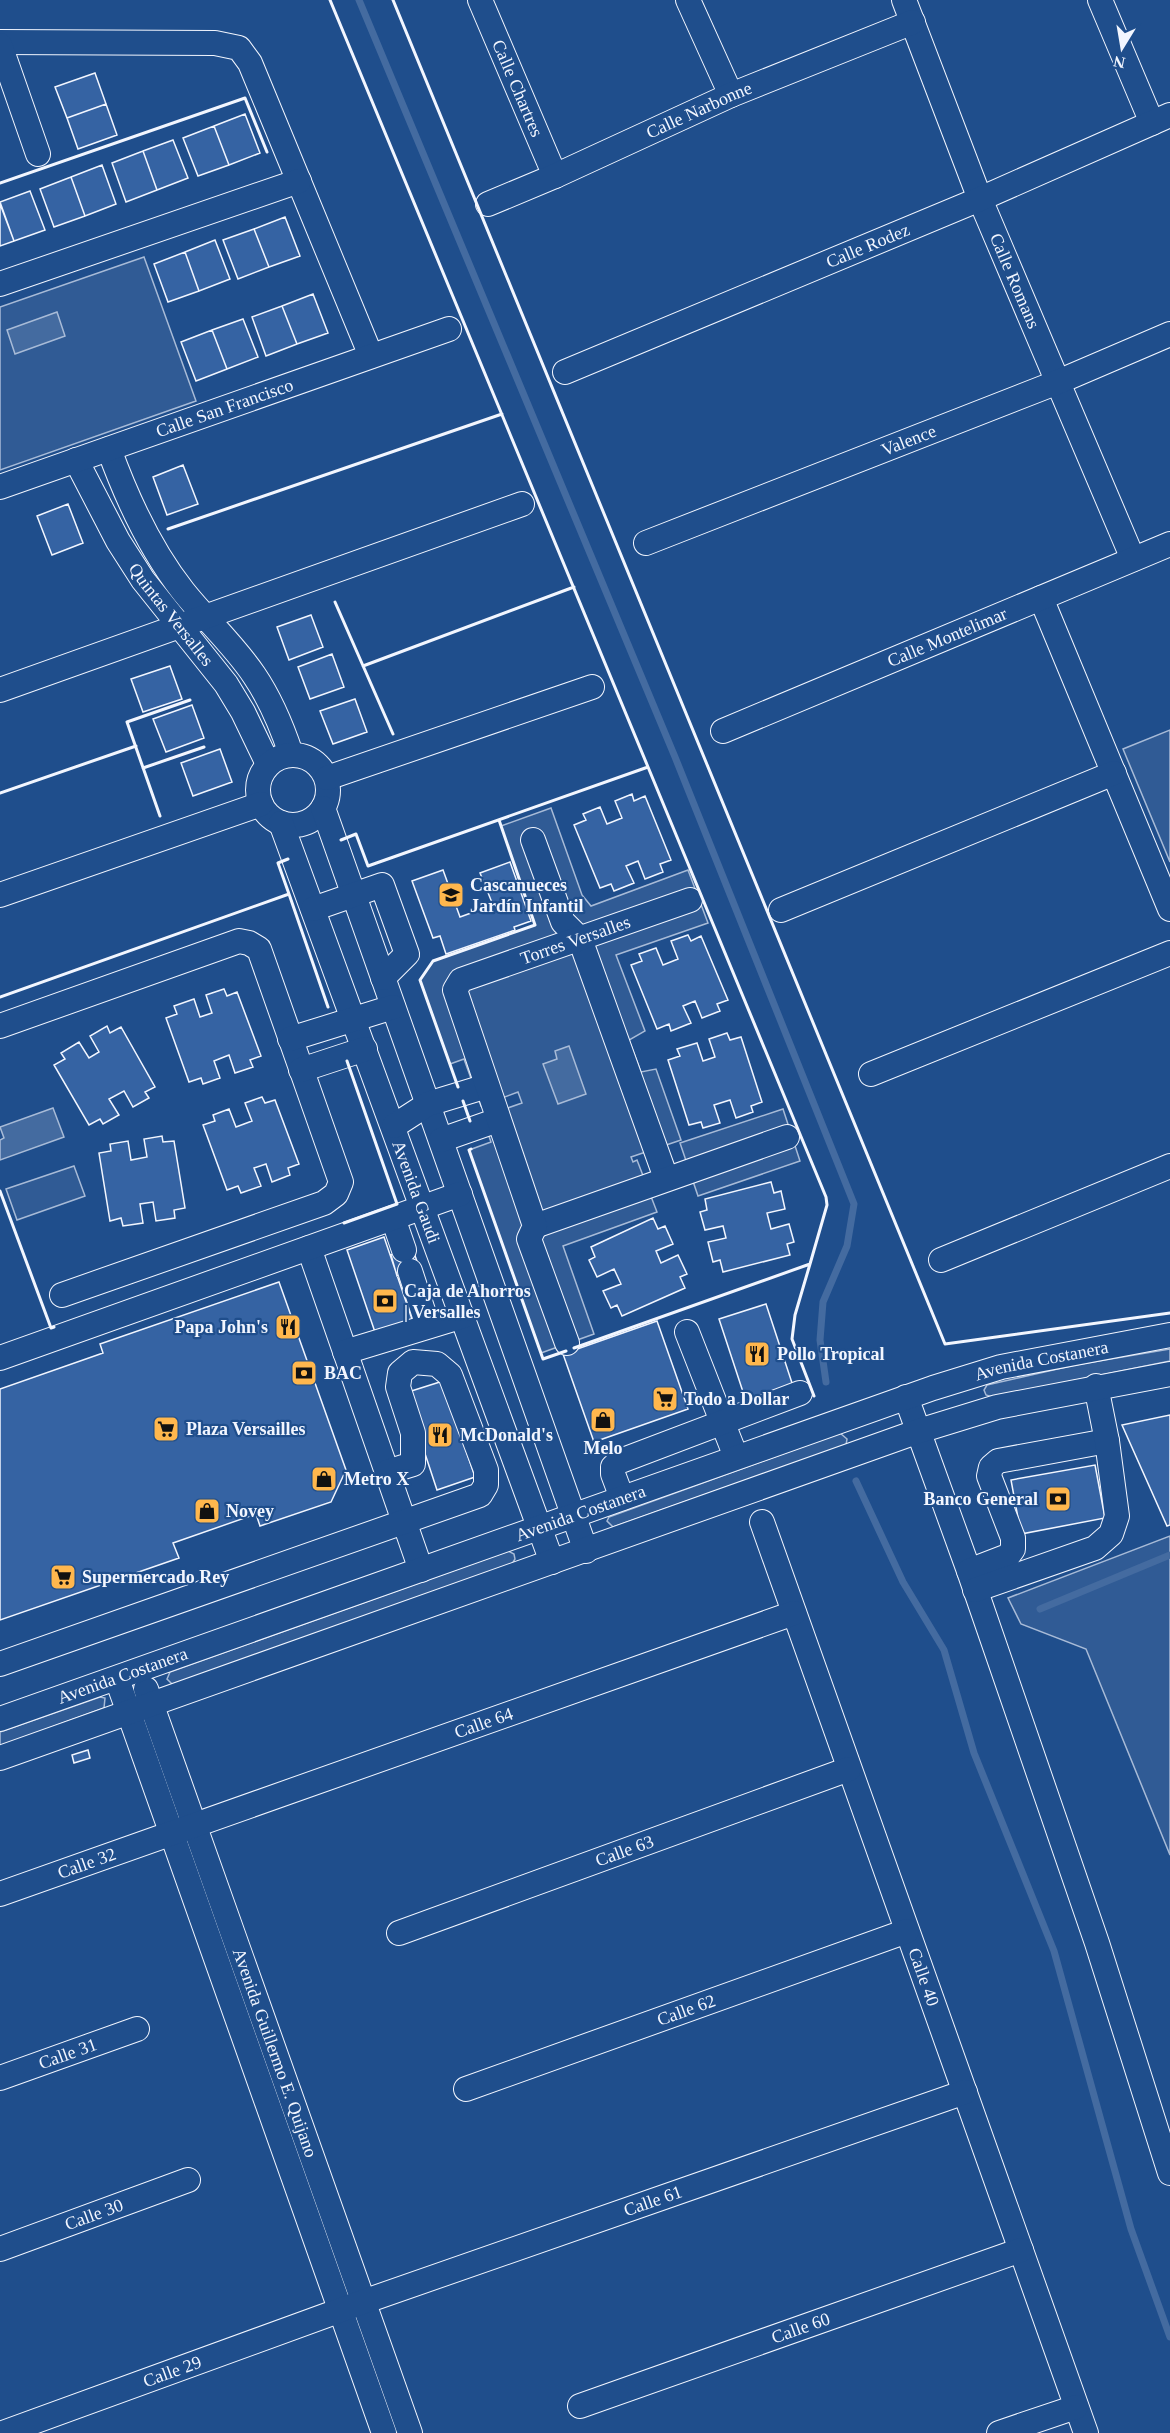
<svg xmlns="http://www.w3.org/2000/svg" width="1170" height="2433" font-family="Georgia,serif">
  <style>
    .built { fill: #305b95; stroke: #a8bbd7; stroke-width: 1.5 }
    .water { fill: #446ba0; stroke: #a8bbd7; stroke-width: 1.5 }
    .lines { fill: none; stroke-linecap: round; stroke-linejoin: round }
    .stream { stroke: #446ba0; stroke-width: 7 }
    .building { fill: #3563a3; stroke: #f2f6ff; stroke-width: 1.5 }
    .minor-casing { stroke: #f2f6ff; stroke-width: 26 }
    .minor { stroke: #1f4e8c; stroke-width: 24 }
    .wall { stroke: #f2f6ff; stroke-width: 3 }
    .labels { text-anchor: middle; stroke-width: 4.5; stroke-linejoin: round; paint-order: stroke }
    .street-label { font-size: 18px; fill: #f2f6ff; stroke: #1f4e8c }
    .poi-label { font-size: 18px; font-weight: bold; fill: #f2f6ff; stroke: #1f4e8c; text-anchor: start }
  </style>
  <rect width="100%" height="100%" fill="#1f4e8c"/>
  <path class="built" d="M144,257L196,401L0,470V307Z
    M1170,730V862L1123,749Z
    M551,808L582,895L591,906L688,870L708,923L616,955L645,1031L629,1040L641,1072L656,1069L681,1140L631,1157L633,1162L637,1160L657,1212L563,1246L594,1334L541,1353L469,1150L491,1142L482,1117L522,1103L518,1092L481,1106L464,1059L450,1064L420,980L433,961L535,925L501,826Z
    M783,1109L800,1161L698,1196L680,1143Z
    M74,1166L85,1196L17,1220L6,1189Z
    M1170,1349V1361L992,1397L986,1395L984,1390L987,1385L1075,1365Z
    M840,1433L847,1439L846,1445L613,1527L607,1521L609,1517Z
    M1170,1536V1855L1086,1649L1021,1624L1008,1598Z
    M508,1551L514,1554L515,1559L512,1564L173,1685L167,1679L170,1672Z
    M100,1697L105,1698L104,1708L0,1746V1732Z"/>
  <path class="water" d="M57,312L65,336L15,354L7,330Z
    M569,1046L586,1094L558,1104L543,1064L557,1059L555,1051Z
    M53,1108L64,1137L0,1160V1140L4,1138L0,1127Z"/>
  <g class="lines">
    <path class="stream" d="M359,0L675,757L854,1204L847,1246L823,1302L820,1340L826,1382
      M856,1481L903,1582L944,1650L974,1753L1054,1951L1131,2229L1170,2337
      M1040,1609L1170,1555"/>
  </g>
  <path class="building" d="M95,73L106,104L67,118L55,87Z
    M106,104L117,135L78,149L67,118Z
    M245,114L260,153L229,165L214,126Z
    M214,126L229,165L198,176L183,138Z
    M173,140L188,178L157,190L143,151Z
    M143,151L157,190L126,202L112,163Z
    M102,165L116,204L85,216L71,177Z
    M71,177L85,216L54,227L40,189Z
    M30,191L45,230L14,241L0,202Z
    M0,204L14,241L0,246Z
    M285,217L300,256L269,267L254,229Z
    M254,229L269,267L238,279L223,240Z
    M215,240L230,279L199,291L185,252Z
    M185,252L199,291L168,302L154,264Z
    M313,294L328,333L297,344L282,306Z
    M282,306L297,344L266,356L252,317Z
    M243,319L258,357L227,369L212,330Z
    M212,330L227,369L196,381L181,342Z
    M183,465L198,504L167,515L153,477Z
    M68,504L83,543L52,555L37,516Z
    M311,615L323,647L289,660L277,627Z
    M332,654L344,687L310,699L298,667Z
    M170,666L182,699L143,712L131,679Z
    M355,699L367,732L333,744L320,711Z
    M192,705L204,738L166,752L153,719Z
    M220,749L232,782L193,796L181,763Z
    M632,794L634,801L645,796L671,860L660,864L663,872L645,879L638,861L626,866L634,883L614,891L611,884L600,888L574,825L586,820L583,814L600,807L607,824L622,818L615,801Z
    M510,862L531,921L514,927L515,930L446,954L440,936L433,938L412,881L443,870L460,917L493,905L480,873Z
    M688,935L691,941L701,936L728,1000L717,1004L720,1011L702,1018L695,1001L683,1006L691,1023L671,1031L669,1024L657,1029L631,965L642,961L639,954L656,948L663,965L678,959L671,941Z
    M224,989L227,996L237,992L261,1056L250,1060L253,1067L235,1073L229,1055L214,1061L220,1078L203,1084L201,1078L189,1082L166,1018L177,1014L174,1006L194,999L200,1017L212,1013L206,995Z
    M107,1026L110,1033L121,1027L155,1087L145,1092L149,1098L133,1107L124,1091L109,1099L119,1115L103,1124L100,1119L89,1125L54,1065L65,1059L61,1053L79,1042L89,1058L99,1052L90,1036Z
    M727,1033L730,1040L741,1037L762,1102L751,1106L753,1112L736,1118L730,1100L714,1105L720,1123L703,1128L701,1122L689,1125L668,1060L680,1056L677,1049L697,1043L703,1061L715,1057L709,1039Z
    M262,1097L265,1103L275,1100L299,1164L288,1168L290,1175L272,1182L266,1164L254,1168L261,1186L241,1193L238,1186L227,1190L203,1125L215,1121L213,1115L229,1109L236,1127L252,1121L245,1103Z
    M162,1136L163,1142L174,1141L185,1208L174,1210L175,1218L156,1221L153,1202L140,1204L143,1223L123,1226L121,1218L110,1221L99,1153L111,1151L110,1144L128,1141L131,1160L147,1157L144,1139Z
    M771,1182L774,1193L781,1191L785,1209L767,1213L771,1229L789,1224L794,1242L787,1244L790,1255L723,1272L720,1260L713,1262L708,1242L726,1238L723,1226L705,1230L700,1212L707,1210L705,1199Z
    M653,1218L658,1229L665,1226L673,1244L656,1251L661,1263L678,1255L687,1274L680,1277L685,1288L622,1316L617,1305L611,1308L603,1291L621,1284L614,1269L597,1277L589,1260L595,1257L591,1247Z
    M384,1237L414,1325L377,1338L347,1250Z
    M412,1247L419,1267L397,1276L391,1255Z
    M279,1282L346,1470L331,1502L260,1526L256,1514L173,1543L179,1558L0,1620V1389L103,1353L100,1344Z
    M766,1304L794,1389L747,1404L719,1319Z
    M657,1321L688,1409L594,1442L563,1354Z
    M443,1381L475,1477L437,1490L405,1393Z
    M1170,1415V1525L1167,1526L1122,1425Z
    M1095,1465L1105,1518L1021,1534L1011,1480Z
    M88,1750L90,1758L74,1763L72,1755Z"/>
  <g class="lines">
    <g class="minor-casing">
      <g id="minor">
        <path id="s1" d="M480,0L555,176"/>
        <path d="M688,0L731,95"/>
        <path id="s2" d="M904,0L980,199L1133,559"/>
        <path d="M1100,0L1152,123"/>
        <path d="M0,42L215,43L239,48L250,63L371,356"/>
        <path d="M0,45L38,154"/>
        <path id="s3" d="M488,204L555,176L731,95L913,22"/>
        <path d="M0,284L299,181"/>
        <path id="s4" d="M565,372L980,199L1170,115"/>
        <path d="M109,449C127,499 150,549 183,591C206,620 234,645 254,675C271,700 282,727 291,754"/>
        <path id="s5" d="M76,460L118,541L143,580L226,684L243,712L268,764"/>
        <path id="s6" d="M0,487L449,329"/>
        <path id="s7" d="M646,543L1058,382L1170,334"/>
        <path d="M1041,598L1170,909"/>
        <path d="M0,690L522,504"/>
        <path id="s8" d="M723,731L1170,544"/>
        <circle cx="293" cy="790" r="35"/>
        <path d="M327,778L592,687"/>
        <path d="M323,808L586,1551"/>
        <path id="s9" d="M281,823L552,1562"/>
        <path d="M533,840L563,922L580,939L666,1178"/>
        <path d="M0,895L261,804"/>
        <path d="M313,909L382,885L407,954L383,978"/>
        <path d="M781,910L1114,773"/>
        <path d="M0,1026L239,941L249,943L259,949L341,1182L336,1194L324,1203L62,1295"/>
        <path d="M290,1039L393,1007"/>
        <path d="M301,1070L365,1049"/>
        <path d="M871,1074L1170,953"/>
        <path d="M394,1126L428,1104L487,1086"/>
        <path d="M441,1140L498,1120"/>
        <path d="M393,1218L404,1250"/>
        <path d="M535,1226L787,1137"/>
        <path d="M309,1248L421,1570"/>
        <path d="M941,1260L1170,1166"/>
        <path d="M410,1271L428,1326"/>
        <path d="M687,1332L736,1457"/>
        <path id="s10" d="M567,1343L529,1239L535,1226L455,990L461,980L690,900"/>
        <path d="M345,1352L463,1316"/>
        <path d="M0,1358L460,1194"/>
        <path d="M906,1397L969,1571L1097,1943L1170,2173"/>
        <path d="M622,1498L613,1474V1467L618,1462L800,1393"/>
        <path id="s11" d="M762,1522L1086,2433"/>
        <path d="M969,1571L1008,1556L1013,1549V1538L989,1476L991,1467L998,1461L1107,1441"/>
        <path d="M975,1590L1095,1548L1111,1534L1117,1516L1107,1441L1096,1386"/>
        <path d="M0,1664L480,1495L486,1485V1470L450,1375L437,1364L413,1362L400,1373L398,1387L413,1433V1464L387,1472"/>
        <path d="M117,1679L384,2433"/>
        <path id="s12" d="M146,1689L410,2433"/>
        <path id="s13" d="M0,1719L933,1388L1001,1367L1170,1335"/>
        <path d="M0,1758L919,1431L997,1407L1170,1374"/>
        <path id="s14" d="M0,1894L794,1613"/>
        <path id="s15" d="M399,1933L849,1769"/>
        <path id="s16" d="M0,2078L137,2029"/>
        <path id="s17" d="M466,2089L907,1931"/>
        <path id="s18" d="M0,2249L188,2180"/>
        <path id="s19" d="M580,2406L1021,2250"/>
        <path id="s20" d="M3,2433L363,2302L965,2092"/>
        <path d="M999,2433L1076,2407"/>
      </g>
    </g>
    <use href="#minor" class="minor"/>
    <path class="wall" d="M330,0L648,767L368,866L356,834L341,840
      M393,0L945,1344L1170,1313
      M0,183L245,98L267,152
      M168,529L502,414
      M335,602L393,734
      M363,666L574,587
      M143,768L204,747
      M0,793L136,746
      M160,816L127,722L190,700
      M289,894L328,1007
      M0,997L289,894L278,863L288,859
      M458,1087L420,980L433,961L535,925L499,820
      M463,1101L470,1121
      M471,1149L469,1150L543,1359L566,1351
      M0,1191L51,1328L54,1327
      M344,1223L397,1204L347,1061
      M810,1264L795,1315L792,1339L814,1396
      M574,1348L810,1264L827,1205L826,1197L648,767"/>
  </g>
  <defs>
    <g id="school-square" transform="scale(1.35)"><rect x="-9" y="-9" width="18" height="18" rx="4" fill="#ffb74d" stroke="#1f4e8c"/><path d="M0-5L7-2L0 1L-7-2ZM-4 1L0 2.5L4 1V4Q0 6-4 4Z" fill="#111"/></g>
    <g id="bank-square" transform="scale(1.35)"><rect x="-9" y="-9" width="18" height="18" rx="4" fill="#ffb74d" stroke="#1f4e8c"/><path d="M-6-4H6V4H-6ZM0-2.3a2.3 2.3 0 1 0 0 4.6a2.3 2.3 0 1 0 0-4.6Z" fill="#111"/></g>
    <g id="restaurant-square" transform="scale(1.35)"><rect x="-9" y="-9" width="18" height="18" rx="4" fill="#ffb74d" stroke="#1f4e8c"/><path d="M-5-6h1v4h1v-4h1v4h1v-4h1v5L-1.5 .5V6h-2V.5L-5-1ZM5-6V6H3V1.5H1.5Q1.5-4 5-6Z" fill="#111"/></g>
    <g id="supermarket-square" transform="scale(1.35)"><rect x="-9" y="-9" width="18" height="18" rx="4" fill="#ffb74d" stroke="#1f4e8c"/><path d="M-6-5.5h2.5l.6 2H6L4.5 2H-2.5L-4.4-4H-6ZM-1.5 3.2a1.3 1.3 0 1 0 .1 0ZM3 3.2a1.3 1.3 0 1 0 .1 0Z" fill="#111"/></g>
    <g id="shop-square" transform="scale(1.35)"><rect x="-9" y="-9" width="18" height="18" rx="4" fill="#ffb74d" stroke="#1f4e8c"/><path d="M-5-2.5h2.3a2.7 3.5 0 0 1 5.4 0H5L5.5 6h-11ZM-1.5-2.5h3a1.5 2.3 0 0 0-3 0Z" fill="#111"/></g>
  </defs>
  <g fill-rule="evenodd">
    <use href="#school-square" x="451" y="895"/>
    <use href="#bank-square" x="385" y="1301"/>
    <use href="#restaurant-square" x="288" y="1327"/>
    <use href="#restaurant-square" x="757" y="1354"/>
    <use href="#bank-square" x="304" y="1373"/>
    <use href="#supermarket-square" x="665" y="1399"/>
    <use href="#shop-square" x="603" y="1420"/>
    <use href="#supermarket-square" x="166" y="1429"/>
    <use href="#restaurant-square" x="440" y="1435"/>
    <use href="#shop-square" x="324" y="1479"/>
    <use href="#bank-square" x="1058" y="1499"/>
    <use href="#shop-square" x="207" y="1511"/>
    <use href="#supermarket-square" x="63" y="1577"/>
  </g>
  <g class="labels">
    <g class="street-label">
      <text dy="6" stroke="none"><textPath href="#s1" startOffset="96">Calle Chartres</textPath></text>
      <text dy="6" stroke="none"><textPath href="#s3" startOffset="231">Calle Narbonne</textPath></text>
      <text dy="6" stroke="none"><textPath href="#s4" startOffset="328">Calle Rodez</textPath></text>
      <text dy="6" stroke="none"><textPath href="#s2" startOffset="302">Calle Romans</textPath></text>
      <text dy="6" stroke="none"><textPath href="#s6" startOffset="238">Calle San Francisco</textPath></text>
      <text dy="6" stroke="none"><textPath href="#s7" startOffset="282">Valence</textPath></text>
      <text dy="6" stroke="none"><textPath href="#s5" startOffset="182">Quintas Versalles</textPath></text>
      <text dy="6" stroke="none"><textPath href="#s8" startOffset="243">Calle Montelimar</textPath></text>
      <text dy="6" stroke="none"><textPath href="#s10" startOffset="507">Torres Versalles</textPath></text>
      <text dy="6" stroke="none"><textPath href="#s9" startOffset="393">Avenida Gaudi</textPath></text>
      <text dy="6" stroke="none"><textPath href="#s13" startOffset="1102">Avenida Costanera</textPath></text>
      <text dy="6" stroke="none"><textPath href="#s13" startOffset="616">Avenida Costanera</textPath></text>
      <text dy="6" stroke="none"><textPath href="#s13" startOffset="130">Avenida Costanera</textPath></text>
      <text dy="6" stroke="none"><textPath href="#s14" startOffset="513">Calle 64</textPath></text>
      <text dy="6" stroke="none"><textPath href="#s15" startOffset="240">Calle 63</textPath></text>
      <text dy="6" stroke="none"><textPath href="#s14" startOffset="92">Calle 32</textPath></text>
      <text dy="6" stroke="none"><textPath href="#s11" startOffset="483">Calle 40</textPath></text>
      <text dy="6" stroke="none"><textPath href="#s17" startOffset="234">Calle 62</textPath></text>
      <text dy="6" stroke="none"><textPath href="#s12" startOffset="386">Avenida Guillermo E. Quijano</textPath></text>
      <text dy="6" stroke="none"><textPath href="#s16" startOffset="72">Calle 31</textPath></text>
      <text dy="6" stroke="none"><textPath href="#s20" startOffset="690">Calle 61</textPath></text>
      <text dy="6" stroke="none"><textPath href="#s18" startOffset="100">Calle 30</textPath></text>
      <text dy="6" stroke="none"><textPath href="#s19" startOffset="234">Calle 60</textPath></text>
      <text dy="6" stroke="none"><textPath href="#s20" startOffset="180">Calle 29</textPath></text>
    </g>
    <g class="poi-label">
      <text x="470" y="891">Cascanueces<tspan x="470" dy="21">Jardín Infantil</tspan></text>
      <text x="404" y="1297">Caja de Ahorros<tspan x="404" dy="21">| Versalles</tspan></text>
      <text x="268" y="1333" text-anchor="end">Papa John's</text>
      <text x="777" y="1360">Pollo Tropical</text>
      <text x="324" y="1379">BAC</text>
      <text x="684" y="1405">Todo a Dollar</text>
      <text x="186" y="1435">Plaza Versailles</text>
      <text x="460" y="1441">McDonald's</text>
      <text x="603" y="1454" text-anchor="middle">Melo</text>
      <text x="344" y="1485">Metro X</text>
      <text x="1038" y="1505" text-anchor="end">Banco General</text>
      <text x="226" y="1517">Novey</text>
      <text x="82" y="1583">Supermercado Rey</text>
    </g>
  </g>
  <g transform="translate(1122 48) rotate(191)" stroke="#1f4e8c" stroke-width="4.5" paint-order="stroke">
  <path d="M0-4.5L10 22L0 15L-10 22Z" fill="#f2f6ff"/>
  <text y="-9" font-size="16" font-weight="bold" text-anchor="middle" fill="#f2f6ff">N</text>
  </g>
</svg>
